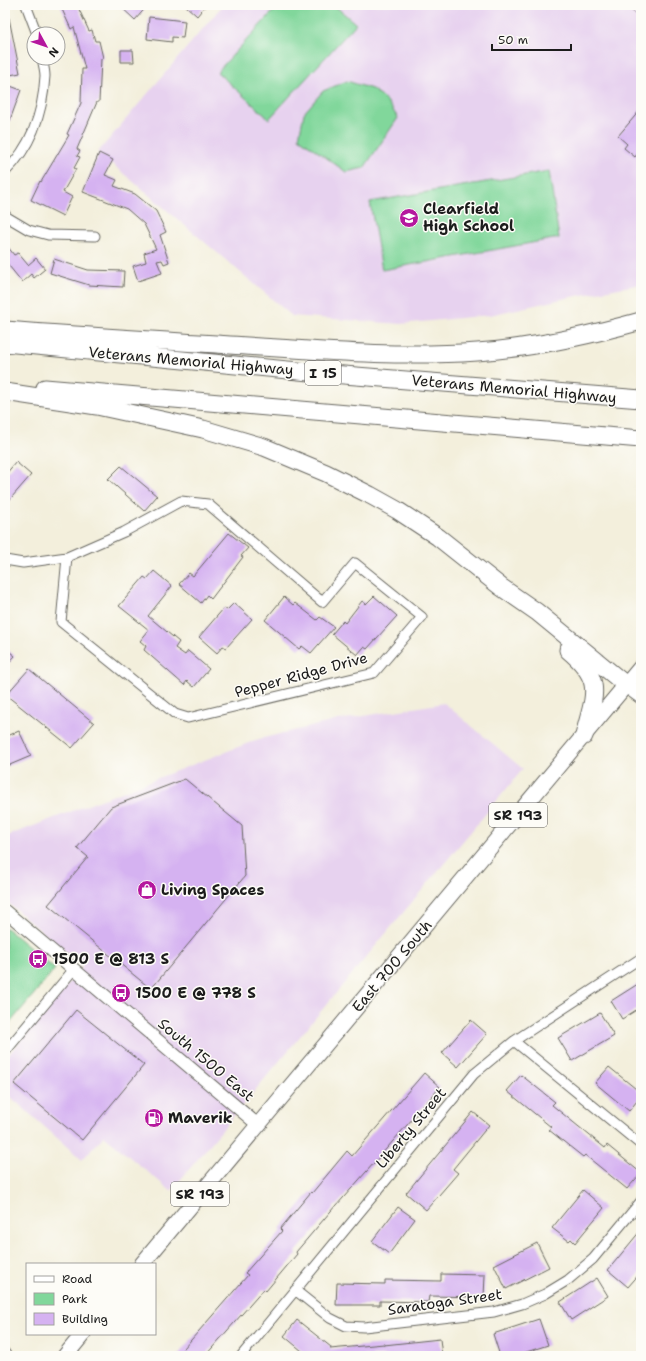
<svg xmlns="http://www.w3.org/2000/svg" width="646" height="1361" font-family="'Shantell Sans',sans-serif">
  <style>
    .built { fill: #e7d2ef }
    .green { fill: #81d79b; stroke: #4e7a5c }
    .building { fill: #d5b2f1 }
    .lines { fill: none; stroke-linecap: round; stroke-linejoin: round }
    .minor-casing { stroke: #67665f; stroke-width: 11 }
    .tertiary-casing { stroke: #67665f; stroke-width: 14 }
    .primary-casing { stroke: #67665f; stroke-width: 17 }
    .motorway-casing { stroke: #67665f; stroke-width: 19 }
    .minor { stroke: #fff; stroke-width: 9 }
    .tertiary { stroke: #fff; stroke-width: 12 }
    .primary { stroke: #fff; stroke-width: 15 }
    .motorway { stroke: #fff; stroke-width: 17 }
    .labels { text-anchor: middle; stroke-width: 3; stroke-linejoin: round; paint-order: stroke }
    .shield { fill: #fdfcf7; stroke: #605f5e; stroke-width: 1 }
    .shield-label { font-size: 14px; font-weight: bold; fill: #1c1c1c }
    .poi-label { font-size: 15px; font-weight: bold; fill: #1c1c1c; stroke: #fdfcf7; text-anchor: start }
    .street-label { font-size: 15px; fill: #1c1c1c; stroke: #fdfcf7 }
  </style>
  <rect width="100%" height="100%" fill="#fdfcf7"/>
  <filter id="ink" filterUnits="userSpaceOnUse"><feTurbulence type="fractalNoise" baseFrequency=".025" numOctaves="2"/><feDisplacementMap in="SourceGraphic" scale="8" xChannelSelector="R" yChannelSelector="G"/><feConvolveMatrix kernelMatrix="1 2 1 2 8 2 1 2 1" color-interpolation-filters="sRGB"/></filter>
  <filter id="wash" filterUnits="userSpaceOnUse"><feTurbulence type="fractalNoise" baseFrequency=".012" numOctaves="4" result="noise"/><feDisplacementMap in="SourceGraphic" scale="16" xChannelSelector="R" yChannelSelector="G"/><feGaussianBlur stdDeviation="0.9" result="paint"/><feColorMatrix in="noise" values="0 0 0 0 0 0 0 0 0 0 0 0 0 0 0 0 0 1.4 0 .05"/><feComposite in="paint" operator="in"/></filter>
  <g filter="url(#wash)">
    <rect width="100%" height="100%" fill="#f3efdc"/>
    <path class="built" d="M223,5H641V284L571,297L490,315L401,324L292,316L98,152Z
      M444,703L523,769L171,1191L104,1136L82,1160L5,1092V1059L83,967L5,900V837L259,739L339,720Z"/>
    <path class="green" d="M279,5H334L356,24L269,119L217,72Z
      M347,81L372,89L387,101L398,118L364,168L346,172L299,138L304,113L323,91Z
      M549,171L559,238L382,270L370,202Z
      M5,927L55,969L5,1029Z"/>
    <g id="blocks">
      <path class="building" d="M60,5H77L89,31L92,30L95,41H99L103,58L101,59L99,102H97L77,149L80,151L77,156L80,157L74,168L76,169L63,192L72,197L63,216L31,200L40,181L41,182L69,135L67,134L81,103L82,69H85L74,27L71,29Z
        M119,5H148L135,20Z
        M185,5H206L197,16Z
        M625,5H641V18Z
        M149,17L185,21L183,38L172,37V42L147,39Z
        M9,18L20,73L5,76V19Z
        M121,50H133L134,62H121Z
        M5,84L21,90L6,131L5,130Z
        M641,109V149L635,157L624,148L627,144L618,136Z
        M99,153L113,160L105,175L117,180L114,186L135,194L156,211L166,232L160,235L169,262L164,264L162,260L157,261L162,273L138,281L133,266L146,262L144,253L156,249L144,224L127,209L83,192Z
        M5,243L14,255L18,253L28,265L36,258L45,269L34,278L31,274L22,282L5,261Z
        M54,259L88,270L124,271L123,287L89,285L50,273Z
        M16,462L31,475L5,505V475Z
        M121,466L157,496L144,511L108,479Z
        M229,533L248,548L241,556L243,557L211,599L207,595L201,603L179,584L189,573L193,576Z
        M154,571L172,586L148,616L179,642L175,648L185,655L188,651L209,669L194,687L187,681L184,685L144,650L146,646L140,641L149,630L119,606L144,577L147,579Z
        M374,596L397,616L367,649L364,647L357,655L332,634L343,621L345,623L362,601L366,604Z
        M284,597L293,605L295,603L317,620L320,617L334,627L311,653L302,646L299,649L265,620Z
        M234,603L252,619L226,648L223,646L217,653L199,637L224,608L227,610Z
        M5,648L15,656L5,667Z
        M29,669L94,723L72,748L6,695Z
        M19,731L31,756L5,767V737Z
        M185,779L242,826L245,876L151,989L48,905L88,857L77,848L111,807Z
        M641,982V1007L622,1019L611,1001Z
        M76,1010L144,1065L82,1140L14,1084Z
        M600,1013L614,1036L572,1061L558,1038Z
        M471,1020L487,1034L458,1067L442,1053Z
        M609,1067L641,1093V1096L629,1111L595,1083Z
        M424,1073L440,1087L374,1163L336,1206V1205L296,1252L297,1254L266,1291L264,1289L205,1356H177L248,1275L245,1273L282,1231L280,1229L311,1192L312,1193L347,1151L352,1156Z
        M521,1075L555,1102L552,1105L605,1148L607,1145L641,1173L627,1189L585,1155L583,1157L549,1130L551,1127L507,1091Z
        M473,1112L489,1125L453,1169L458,1173L426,1210L406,1193Z
        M583,1190L604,1208L575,1243L571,1239L569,1241L552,1228Z
        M398,1207L415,1219L389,1254L372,1241Z
        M641,1230V1272L628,1287L608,1270Z
        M537,1243L549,1267L506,1289L494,1265Z
        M441,1274L485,1275L484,1297L429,1296L428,1302L380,1301V1305H336L337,1283L385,1284V1280L441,1281Z
        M597,1278L608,1296L571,1320L560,1302Z
        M539,1319L548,1345L514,1356H500L493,1334Z
        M297,1320L331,1347L330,1349L384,1344V1345L440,1339L442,1356H308L284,1336Z"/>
    </g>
  </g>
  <g filter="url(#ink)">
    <use href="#blocks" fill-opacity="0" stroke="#67665f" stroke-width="1"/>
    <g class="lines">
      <g class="minor-casing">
        <path id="minor" d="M26,5L37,34
          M5,172C31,147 43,112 45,76C45,70 43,64 42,58
          M5,214L7,217L29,230L48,235L95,236
          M5,560L23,563L67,557L124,532L181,501L208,504L322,602L355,563L422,617L374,673L188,718L175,714L61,622L67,557
          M514,1041L641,1145
          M5,1052L74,969
          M295,1290L330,1318L346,1326L364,1327L494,1312L522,1304L545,1294L568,1280L593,1259L641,1201
          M5,1353L7,1356
          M241,1356L474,1074L514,1041L641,958"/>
      </g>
      <g class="tertiary-casing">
        <path id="tertiary" d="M5,911L258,1125"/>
      </g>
      <g class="primary-casing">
        <path id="primary" d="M626,685L641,696
          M142,1264L641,667
          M65,1356L83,1334"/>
      </g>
      <g class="motorway-casing">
        <path id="motorway" d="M5,330C80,336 155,340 230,345C312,350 394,358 477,352C533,348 587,336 641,321
          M5,343L319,373L641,399
          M45,388L641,439
          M5,392L97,406L203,429L264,447L326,473L370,495L397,510L438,537L501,587L537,612L626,685
          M568,650C605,681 594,695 584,736"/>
      </g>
      <use href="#minor" class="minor"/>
      <use href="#tertiary" class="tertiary"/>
      <use href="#primary" class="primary"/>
      <use href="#motorway" class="motorway"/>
    </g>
  </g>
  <defs>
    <g id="school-disc" transform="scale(1)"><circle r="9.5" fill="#b5179e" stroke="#fdfcf7"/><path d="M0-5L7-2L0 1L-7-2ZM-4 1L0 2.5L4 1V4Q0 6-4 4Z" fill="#fff"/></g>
    <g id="shop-disc" transform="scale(1)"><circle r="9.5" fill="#b5179e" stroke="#fdfcf7"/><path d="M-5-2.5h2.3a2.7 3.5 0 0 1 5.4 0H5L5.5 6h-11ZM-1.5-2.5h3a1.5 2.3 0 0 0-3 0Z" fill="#fff"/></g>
    <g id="bus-disc" transform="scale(1)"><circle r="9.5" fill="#b5179e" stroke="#fdfcf7"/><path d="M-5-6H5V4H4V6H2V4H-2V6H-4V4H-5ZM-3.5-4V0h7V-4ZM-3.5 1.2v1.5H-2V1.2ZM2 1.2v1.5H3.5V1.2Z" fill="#fff"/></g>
    <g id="fuel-disc" transform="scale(1)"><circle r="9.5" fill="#b5179e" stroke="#fdfcf7"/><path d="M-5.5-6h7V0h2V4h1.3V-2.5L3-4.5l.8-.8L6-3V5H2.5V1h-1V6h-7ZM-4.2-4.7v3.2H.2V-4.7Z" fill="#fff"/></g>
  </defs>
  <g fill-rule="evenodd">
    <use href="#school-disc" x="409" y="218"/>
    <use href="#shop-disc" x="147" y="890"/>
    <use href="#bus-disc" x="38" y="959"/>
    <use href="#bus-disc" x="121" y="993"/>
    <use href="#fuel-disc" x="154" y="1118"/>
  </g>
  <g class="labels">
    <g class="shield">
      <rect x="305" y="361" width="36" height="24" rx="3"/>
      <rect x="489" y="803" width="58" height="24" rx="3"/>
      <rect x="171" y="1182" width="58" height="24" rx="3"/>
    </g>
    <g class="shield-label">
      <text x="323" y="378">I 15</text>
      <text x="518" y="820">SR 193</text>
      <text x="200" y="1199">SR 193</text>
    </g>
    <g class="poi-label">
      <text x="423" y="214">Clearfield<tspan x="423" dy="17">High School</tspan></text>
      <text x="161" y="895">Living Spaces</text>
      <text x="52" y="964">1500 E @ 813 S</text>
      <text x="135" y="998">1500 E @ 778 S</text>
      <text x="168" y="1123">Maverik</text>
    </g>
    <g class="street-label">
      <text transform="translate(191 361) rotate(5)" y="5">Veterans Memorial Highway</text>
      <text transform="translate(514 389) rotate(5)" y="5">Veterans Memorial Highway</text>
      <text transform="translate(301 675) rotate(-15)" y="5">Pepper Ridge Drive</text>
      <text transform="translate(392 966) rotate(-50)" y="5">East 700 South</text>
      <text transform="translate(206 1060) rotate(40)" y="5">South 1500 East</text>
      <text transform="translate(411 1128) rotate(-50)" y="5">Liberty Street</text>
      <text transform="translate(445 1302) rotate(-8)" y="5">Saratoga Street</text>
    </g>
  </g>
  <rect width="646" height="1361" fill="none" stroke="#fdfcf7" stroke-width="20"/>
  <rect x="26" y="1263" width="130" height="72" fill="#fdfcf7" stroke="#a3a29f"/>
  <rect x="34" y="1276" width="20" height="6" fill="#ffffff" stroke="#a3a29f"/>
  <text x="62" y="1283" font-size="12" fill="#1c1c1c">Road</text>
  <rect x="34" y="1293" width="20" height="12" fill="#81d79b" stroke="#a3a29f"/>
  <text x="62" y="1303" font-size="12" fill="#1c1c1c">Park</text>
  <rect x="34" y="1313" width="20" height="12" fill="#d5b2f1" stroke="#a3a29f"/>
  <text x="62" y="1323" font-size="12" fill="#1c1c1c">Building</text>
  <g transform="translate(46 46) rotate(130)"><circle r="19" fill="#fdfcf7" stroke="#a3a29f"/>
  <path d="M0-3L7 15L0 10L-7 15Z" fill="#b5179e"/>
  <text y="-6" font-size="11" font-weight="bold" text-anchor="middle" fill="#1c1c1c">N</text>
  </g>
  <path d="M492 44v6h79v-6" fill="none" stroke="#1c1c1c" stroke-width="2"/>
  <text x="498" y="44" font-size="12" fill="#1c1c1c" stroke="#fdfcf7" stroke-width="3" paint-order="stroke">50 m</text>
</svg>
